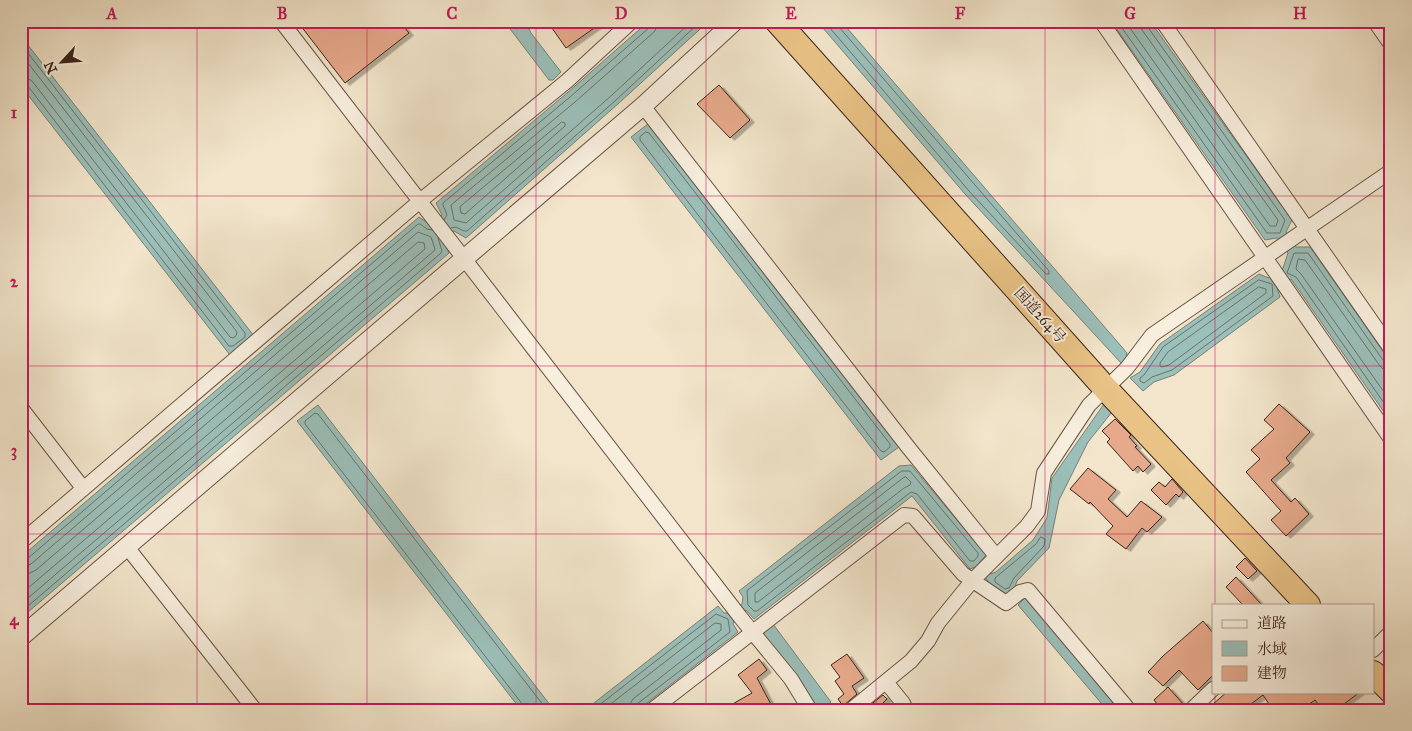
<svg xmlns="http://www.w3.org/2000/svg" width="1412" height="731" font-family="'IM FELL Great Primer','Noto Serif JP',serif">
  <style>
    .water { fill: #9bbfb9; stroke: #758179 }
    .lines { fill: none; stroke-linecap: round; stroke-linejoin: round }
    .shore { stroke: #6c7269; stroke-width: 1 }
    .building { fill: #e6a98b; stroke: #3c2419; filter: url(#shadow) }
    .minor-casing { stroke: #6a5446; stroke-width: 16 }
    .tertiary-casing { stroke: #6a5446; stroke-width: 20 }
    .trunk-casing { stroke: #3c2419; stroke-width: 26 }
    .minor { stroke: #f7eedd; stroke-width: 14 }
    .tertiary { stroke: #f7eedd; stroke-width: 18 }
    .trunk { stroke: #e9c286; stroke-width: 24 }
    .grid { fill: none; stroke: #c2185b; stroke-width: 1; stroke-opacity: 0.55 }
    .labels { text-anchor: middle; stroke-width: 4; stroke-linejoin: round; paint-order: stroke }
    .street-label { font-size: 15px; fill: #3c2419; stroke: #f7eedd }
    .neatline { fill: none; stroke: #c2185b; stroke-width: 2 }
    .grid-label { font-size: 16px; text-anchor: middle; font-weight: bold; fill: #c2185b }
  </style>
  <defs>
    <filter id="shadow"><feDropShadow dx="4.5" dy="2.5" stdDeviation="0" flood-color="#0004"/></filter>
  </defs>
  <rect width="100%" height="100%" fill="#f2e5cb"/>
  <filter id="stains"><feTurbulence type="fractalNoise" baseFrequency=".004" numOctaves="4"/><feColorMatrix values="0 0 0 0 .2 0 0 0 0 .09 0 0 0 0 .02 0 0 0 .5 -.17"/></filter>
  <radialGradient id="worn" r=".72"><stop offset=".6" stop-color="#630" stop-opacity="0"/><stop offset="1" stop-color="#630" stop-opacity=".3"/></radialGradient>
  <path class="water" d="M504,21H525L531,33L561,72L553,80H549Z
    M649,21H709L619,103L466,238L454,231L443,239L449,253L21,618V557L419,217L430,225L442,215L436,203L567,93Z
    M817,21H841L1127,353L1125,361L1121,363L965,194Z
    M1111,21H1150L1292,220L1286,232L1296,247H1310L1391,363V422L1291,279L1277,288L1280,297L1174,375L1154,382L1143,391L1130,378L1140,372L1160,344L1259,274L1269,278L1283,268L1288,253L1277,238L1265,240Z
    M21,36L254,336L230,355L21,86Z
    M648,124L899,447L881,460L631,137Z
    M1104,404L1112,412L1088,442L1059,500L1049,548L1017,581L1013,592L1005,595L989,584L986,578L975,567L970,569L912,496L754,619L746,610L734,619L733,624L738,632L638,710H585L718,606L724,613H730L742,604L743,597L739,591L899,466L911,465L986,555L979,563L990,574L996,572L1033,540L1047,518L1052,478Z
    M318,405L554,710H521L297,421Z
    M1025,598L1121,710H1107L1018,605Z
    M773,624L831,702L828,704L833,710H817L802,683L765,638L763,631Z"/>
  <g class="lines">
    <path class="shore" d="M658,21L657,27L654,32L575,102L451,205L454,220L466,223L612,95L692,21
      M824,21L969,191L1046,274H1049V271L839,27L838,21
      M1117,21L1267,233H1280L1285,220L1147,26L1146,21
      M1125,21L1270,226H1276L1278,220L1142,30L1140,21
      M21,44L245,333V337L233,346H229L27,85L21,83
      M21,54L237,332L236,336L233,338L230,337L32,81L27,78L21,77
      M562,122L565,123V126L465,214L461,213L460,207Z
      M646,132L649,133L890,444V447L884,452L881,451L640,140V137Z
      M444,220L447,215L443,205V203L570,97L650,27L651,21
      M451,228L456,227L464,231H467L616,100L701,21
      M1259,280L1272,284L1273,296L1172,370L1152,377L1144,383L1140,381V378L1144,375L1163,347Z
      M1259,287L1266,289V293L1169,365L1162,367L1160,366V363L1168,352Z
      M1391,365L1385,363L1308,253H1294L1287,273L1296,277L1391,413
      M1391,371L1384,370L1380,366L1305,260L1298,259L1296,269L1301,274L1391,402
      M902,471H910L978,553V556L974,561H970L917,494L911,492L757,611H754L748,605L747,591Z
      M906,477L911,482L910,485L904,488L758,602H755V593L903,478Z
      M1041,537L1045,539L1044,546L1014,578L1009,588L1005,589L995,582V578L1036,544Z
      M21,561L27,559L418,224H420L427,229L432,230
      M21,567L31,564L418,232L431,237L435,249L434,251L21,604
      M21,575L30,573L36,570L418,242L424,243L425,249L21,594
      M21,612L441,253L442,251L438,238
      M524,710L523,705L305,424V421L315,413L318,414L547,710
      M593,710L716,614L728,619L730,632L637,704L635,710
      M603,710L715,623L721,624V630L633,699L630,704L629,710"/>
  </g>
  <path class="building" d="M297,21H399L409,33L345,83Z
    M547,21H604L566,48Z
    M719,85L750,120L730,138L697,104Z
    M1279,404L1310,432L1286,458L1290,463L1271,480L1291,502L1295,498L1309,514L1286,536L1271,520L1281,511L1246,472L1260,459L1251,450L1274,429L1264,420Z
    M1115,419L1131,435L1129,437L1137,446L1135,447L1151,464L1143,472L1138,466L1133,471L1107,442L1110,439L1102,431Z
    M1088,468L1116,490L1108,499L1127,517L1141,501L1162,517L1147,532L1142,528L1126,549L1106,534L1113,526L1090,502L1089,504L1070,489Z
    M1172,479L1183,492L1179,497L1176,494L1166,505L1151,490L1159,482L1165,487Z
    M1245,558L1257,571L1248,579L1236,567Z
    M1236,577L1262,605H1243L1226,587Z
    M1203,621L1213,633V675L1198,690L1179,670L1163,686L1148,672L1163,656Z
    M847,654L864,678L852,686L857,694L843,706L838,699L844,694L835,681L840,677L831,665Z
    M759,659L767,670L757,678L774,710H722L752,693L738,675Z
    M1168,687L1184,705L1182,710H1162L1154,700Z
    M1227,692H1360L1344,704L1349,710H1323L1315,700L1301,710H1273L1263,695L1243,710H1218L1213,704Z
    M883,695L887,699L876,710H872L869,706Z"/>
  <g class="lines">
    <g class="minor-casing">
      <path id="minor" d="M281,21L741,618L791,679L810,710
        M1101,21L1391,439
        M1162,21L1391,349
        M643,106L908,447L996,556
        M21,408L83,488
        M21,542L420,201L567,81L632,21
        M127,547L255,710
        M1373,650L1391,632
        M886,682L903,703L906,710
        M652,710L904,515L913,516L963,574L1006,603L1020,592L1028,590L1129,710
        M851,710L911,661L928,641L938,623L972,581L1027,526L1038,511L1044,473L1089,405L1127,368L1152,335L1391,171
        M1191,710L1213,689"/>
    </g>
    <g class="tertiary-casing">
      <path id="tertiary" d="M1377,21L1391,41
        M21,637L643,106L735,21"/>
    </g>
    <g class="trunk-casing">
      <path id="trunk" d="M777,21L1106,389L1308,605
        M1373,673L1391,691"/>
    </g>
    <use href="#minor" class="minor"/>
    <use href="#tertiary" class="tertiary"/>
    <use href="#trunk" class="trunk"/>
  </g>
  <path class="grid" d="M197,21V710M367,21V710M536,21V710M706,21V710M876,21V710M1045,21V710M1215,21V605M21,196H1391M21,366H1391M21,534H1391M1215,692V710"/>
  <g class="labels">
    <g class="street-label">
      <text transform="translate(1040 315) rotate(48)" y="5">国道264号</text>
    </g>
  </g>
  <rect width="1412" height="731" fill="none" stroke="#f2e5cb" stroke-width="55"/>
  <rect x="1212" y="604" width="162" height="90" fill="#f7eedd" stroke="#ac9d8f"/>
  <rect x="1222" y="620" width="25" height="8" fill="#f7eedd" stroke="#ac9d8f"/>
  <text x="1257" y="628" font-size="15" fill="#3c2419">道路</text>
  <rect x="1222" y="641" width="25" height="15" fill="#9bbfb9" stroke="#ac9d8f"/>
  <text x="1257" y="654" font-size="15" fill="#3c2419">水域</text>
  <rect x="1222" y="666" width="25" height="15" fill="#e6a98b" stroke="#ac9d8f"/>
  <text x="1257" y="678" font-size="15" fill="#3c2419">建物</text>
  <g transform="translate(62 62) rotate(244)" stroke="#f7eedd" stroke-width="4" paint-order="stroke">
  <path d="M0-4L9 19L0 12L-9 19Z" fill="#3c2419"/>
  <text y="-8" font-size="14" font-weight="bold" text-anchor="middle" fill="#3c2419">N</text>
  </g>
  <rect x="28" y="28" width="1356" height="676" class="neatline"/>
  <g class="grid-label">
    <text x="112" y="19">A</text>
    <text x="282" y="19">B</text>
    <text x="452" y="19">C</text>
    <text x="621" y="19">D</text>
    <text x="791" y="19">E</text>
    <text x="960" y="19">F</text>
    <text x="1130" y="19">G</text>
    <text x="1300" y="19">H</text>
    <text x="14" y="118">1</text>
    <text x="14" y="287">2</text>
    <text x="14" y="456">3</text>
    <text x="14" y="625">4</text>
  </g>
  <rect width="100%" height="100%" filter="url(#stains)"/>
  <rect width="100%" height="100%" fill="url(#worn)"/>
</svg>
